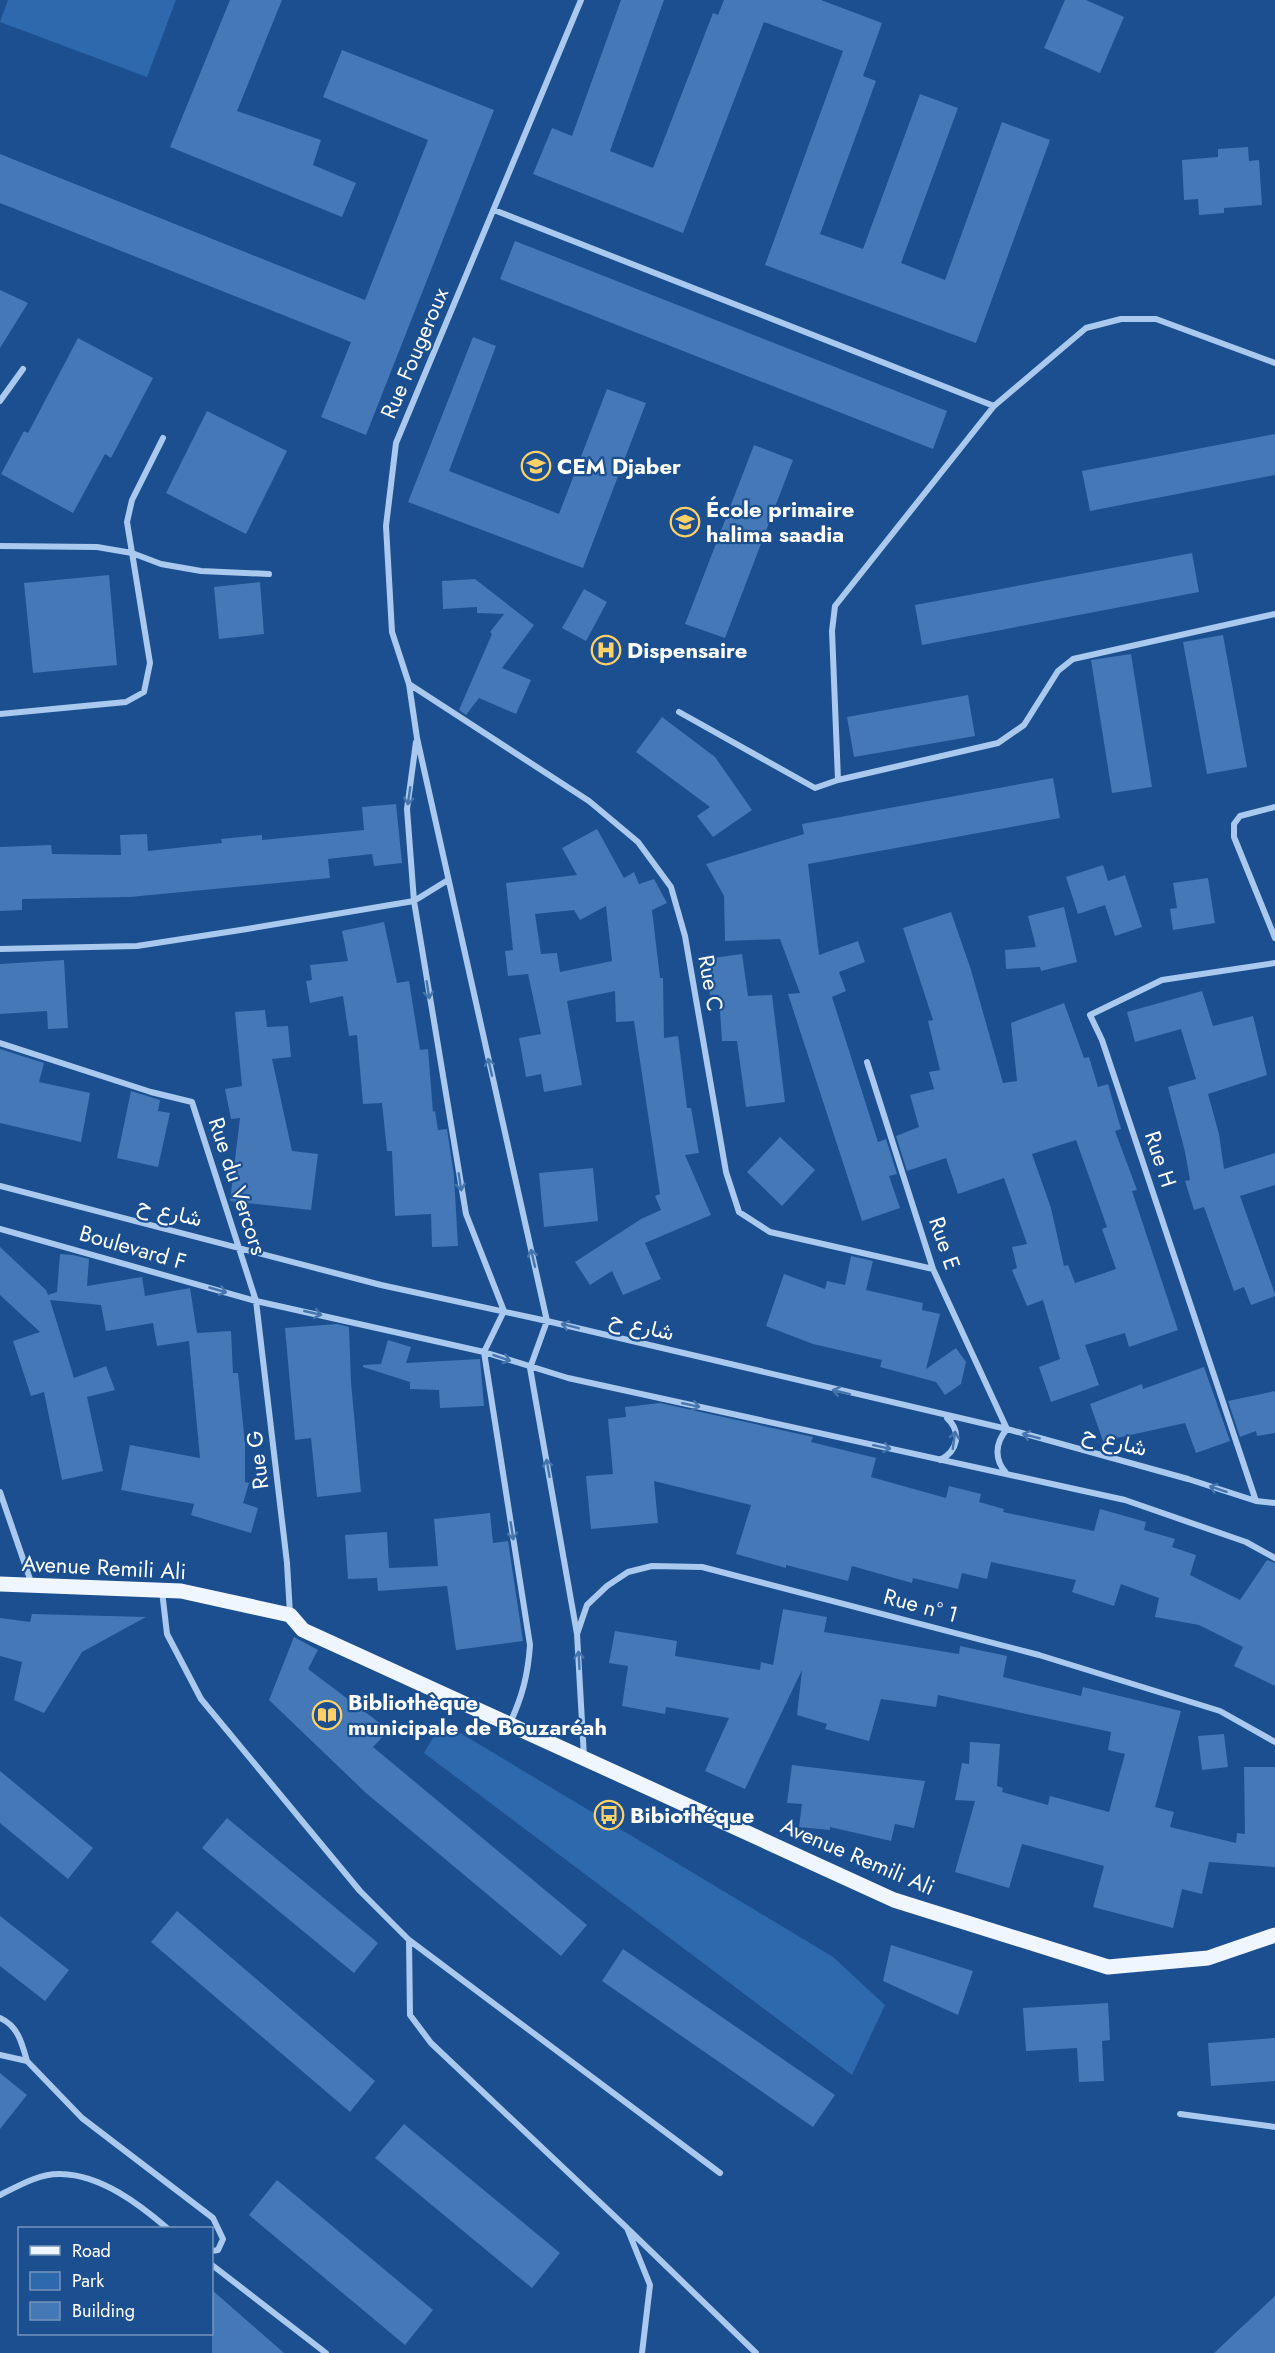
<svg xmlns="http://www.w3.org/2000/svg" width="1275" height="2353" font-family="Jost,Vazirmatn,sans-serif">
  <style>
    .green { fill: #2e69ad }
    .building { fill: #4478b7; fill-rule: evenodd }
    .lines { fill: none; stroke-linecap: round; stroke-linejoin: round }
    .minor { stroke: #a9c9ee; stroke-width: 6 }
    .primary { stroke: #f0f6ff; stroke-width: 15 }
    .oneway { stroke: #4674ac }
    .labels { text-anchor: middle; stroke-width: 4.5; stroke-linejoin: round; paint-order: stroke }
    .street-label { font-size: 22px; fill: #fff; stroke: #1b4f8f }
    .poi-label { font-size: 22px; font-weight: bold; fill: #fff; stroke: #1b4f8f; text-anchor: start }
  </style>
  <rect width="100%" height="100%" fill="#1b4f8f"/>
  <path class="green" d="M8,0H176L147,77L0,22Z
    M442,1722L833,1957L885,2005L852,2075L424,1753Z"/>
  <path class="building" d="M230,0H282L237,111L321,140L313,165L356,183L342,217L170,147Z
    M621,0H664L610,151L653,168L713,13L718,15L724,0H821L882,23L863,76L876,81L820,234L863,249L920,94L958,108L901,263L945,280L1002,122L1050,140L976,343L765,265L843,51L764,22L683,233L533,174L552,128L572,136Z
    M1065,0H1086L1124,17L1100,73L1044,48Z
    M342,50L494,110L366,435L321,417L351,342L0,203V154L365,300L428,140L323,97Z
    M1248,147L1249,161L1259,160L1262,205L1224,208V213L1199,215L1198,199L1184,200L1182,160L1218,157V149Z
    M515,241L947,411L933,449L500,279Z
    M0,290L28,303L0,348Z
    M473,337L496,346L449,471L559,514L607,389L646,403L583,568L408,502Z
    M78,338L153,378L111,458L105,454L73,513L1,474L24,431L28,433Z
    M207,411L287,451L246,534L166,493Z
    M1275,434V475L1090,511L1082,471Z
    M754,445L793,460L725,638L685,624Z
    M1192,553L1199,592L922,645L915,605Z
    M109,575L117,665L33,673L24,583Z
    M475,579L534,625L502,668L531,680L516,714L479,698L466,715L459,710L492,634L490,632L504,614L477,613V607L443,609L442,581Z
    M260,582L264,634L219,639L214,587Z
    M584,589L607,602L586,641L562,628Z
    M1223,635L1247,767L1207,774L1183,642Z
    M1131,654L1152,787L1112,793L1091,660Z
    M968,695L975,736L854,757L847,717Z
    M662,717L715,757L752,810L713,837L697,816L710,807L636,752Z
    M1053,778L1060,818L808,864L819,955L858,941L865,962L839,972L846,991L832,997L878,1142L886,1139L897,1174L889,1176L900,1208L862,1221L788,994L800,993L780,939L725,941L724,896L706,864L804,834L802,824Z
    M396,804L402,863L374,866L372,854L328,859L330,878L130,897L22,899V910L0,911V847L51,845L52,854L121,855L120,835L147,834L148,851L222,843L221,839L262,835V840L364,830L362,807Z
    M597,829L624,878L634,872L639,884L654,879L667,903L652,910L660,978H663L664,1038L678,1036L687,1108H691L699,1153L685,1155L711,1215L645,1243L661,1279L623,1295L612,1271L590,1285L575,1262L641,1219L661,1210L655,1196L660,1194L634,1021L616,1022L615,991L567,1001L582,1085L544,1092L541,1074L526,1077L519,1038L541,1034L528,974L508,976L505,951L513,950L506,883L577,875L562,848ZM606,906L612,961L560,972L557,953L541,954L535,914L574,910L580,920Z
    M1103,865L1108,881L1125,875L1142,927L1115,936L1105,905L1078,914L1066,877Z
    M1208,878L1215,923L1173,930L1170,909L1177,908L1173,883Z
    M1064,907L1077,962L1041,971L1040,967L1006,969L1005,950L1036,947L1028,916Z
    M951,912L971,970L1003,1083L1017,1081L1011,1023L1064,1003L1084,1058L1089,1057L1098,1087L1108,1084L1121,1129L1115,1131L1137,1190L1132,1191L1178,1330L1129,1347L1125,1333L1085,1345L1099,1385L1051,1402L1039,1367L1060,1359L1043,1300L1027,1306L1012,1270L1017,1268L1012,1247L1027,1244L1004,1178L958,1194L946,1158L907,1171L896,1136L919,1127L910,1095L934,1089L929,1072L940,1070L928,1021L933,1020L903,928ZM1076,1140L1107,1227L1102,1229L1116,1269L1075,1283L1068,1265L1064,1266L1051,1208L1032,1154Z
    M384,922L397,983L409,981L420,1050L428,1049L433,1112L435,1111L438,1130L447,1129L454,1176L458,1246L432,1247L431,1214L395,1216L392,1151H387L382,1103L363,1104L357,1035L349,1036L343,996L310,1003L306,981L312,980L310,965L348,961L342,931Z
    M742,954L748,996L772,995L785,1102L746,1107L737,1041H722L719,995L710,996L705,959Z
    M64,960L68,1028L48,1029L47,1011L0,1014V964Z
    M1202,991L1213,1026L1253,1016L1267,1075L1208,1094L1219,1134L1224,1169L1275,1153V1185L1240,1196L1275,1294V1296L1251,1305L1244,1287L1234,1291L1204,1207L1194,1210L1185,1181L1190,1180L1185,1152L1168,1087L1196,1079L1181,1029L1135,1042L1127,1012Z
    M265,1010L267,1027L288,1026L291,1057L272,1059L292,1151L318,1154L311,1210L230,1201L240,1118L231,1119L225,1089L242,1086L235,1012Z
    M0,1049L44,1063L39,1082L90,1093L81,1142L0,1123Z
    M131,1091L160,1100L158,1111L170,1113L158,1167L117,1158Z
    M780,1137L815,1170L782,1206L747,1172Z
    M593,1168L598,1221L544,1227L539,1173Z
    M0,1247L46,1290L48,1295L57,1292L60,1254L73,1255L89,1259L87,1286L142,1277L145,1296L190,1288L197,1333L231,1331L233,1373H238L245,1444V1482L249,1483L243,1503L258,1508L251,1533L191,1515L194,1504L121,1490L130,1445L200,1458L189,1341L157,1346L153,1323L106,1331L101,1305L50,1300L74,1378L106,1366L115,1390L87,1397L103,1471L62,1480L44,1392L31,1396L13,1341L40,1332L0,1295Z
    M851,1256L873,1261L866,1290L923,1303L922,1310L940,1314L926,1369L956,1348L966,1362L961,1384L945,1395L936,1382L880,1367L882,1360L813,1344L766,1326L784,1274L825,1289L827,1281L845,1285Z
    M337,1324L349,1327L351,1382L361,1492L317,1497L311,1438L295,1440L285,1328Z
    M388,1340L411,1347L406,1363L480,1359L484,1406L440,1408L439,1390L410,1389V1382L363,1367V1365L381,1364Z
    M1204,1367L1230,1441L1196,1453L1185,1423L1103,1441L1090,1404L1142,1384L1143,1389Z
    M1275,1391V1433L1257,1436L1256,1431L1240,1437L1228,1401Z
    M660,1403L813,1437L811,1442L876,1458L871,1477L946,1498L949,1486L981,1494L979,1502L1004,1509L1003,1512L1094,1531L1100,1509L1146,1522L1144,1530L1175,1539L1172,1547L1196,1555L1190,1575L1240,1600L1267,1560L1275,1563V1686L1234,1666L1243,1647L1199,1625L1155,1617L1159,1598L1121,1584L1114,1606L1072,1592L1076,1580L991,1562L987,1579L962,1573L958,1589L913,1578L912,1583L852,1566L848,1581L786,1565V1568L736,1554L751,1505L654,1481L658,1523L591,1529L586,1476L613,1474L608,1419L626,1417L625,1407Z
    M490,1513L493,1543L508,1541L523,1641L456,1650L447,1586L378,1591L377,1578L348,1579L345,1535L387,1532L389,1568L438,1566L434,1519Z
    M783,1609L827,1617L824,1632L959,1654L960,1646L1007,1656L1003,1677L1081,1696L1083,1687L1181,1711L1155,1807L1174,1812L1170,1827L1236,1843L1237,1833L1245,1834L1244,1767H1275V1867L1209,1862L1202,1894L1182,1889L1173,1928L1093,1907L1104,1866L1022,1844L1009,1888L955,1872L975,1801L955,1800L962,1763L969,1764L970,1742L1000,1744L997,1786L1003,1788L1002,1792L1048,1805L1050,1796L1109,1812L1125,1754L1108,1750L1111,1732L938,1695L936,1707L881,1699L869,1741L825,1729L827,1724L797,1715L802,1670L745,1789L705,1771L729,1718L666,1707L665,1714L622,1706L628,1666L609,1663L615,1631L677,1641L675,1656L760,1670L761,1662L773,1665Z
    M32,1614L146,1617L82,1652L44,1713L14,1700L22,1662L0,1656V1618L30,1622Z
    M294,1637L318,1650L308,1669L389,1730L373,1747L587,1925L561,1956L366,1793L269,1700Z
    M1224,1734L1228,1767L1202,1770L1198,1736Z
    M792,1765L925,1781L914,1828L895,1824L891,1841L830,1827V1830L799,1827L802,1804L787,1803Z
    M0,1771L93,1848L68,1879L0,1823Z
    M227,1818L378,1943L354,1973L202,1848Z
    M177,1911L375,2081L350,2112L151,1942Z
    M0,1916L69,1970L45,2001L0,1966Z
    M891,1945L973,1971L958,2015L883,1981Z
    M623,1949L835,2095L813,2127L602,1981Z
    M1108,2003L1110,2040L1102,2041L1104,2081L1079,2082L1077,2048L1026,2051L1023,2008Z
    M1275,2038V2081L1211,2086L1208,2043Z
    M0,2073L27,2095L0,2129Z
    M404,2124L560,2253L532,2288L375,2158Z
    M277,2180L433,2310L405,2345L249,2215Z
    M212,2290L284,2353H212Z
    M1275,2296V2353H1214Z"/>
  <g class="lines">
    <path class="minor" d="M581,0L396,443L386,526L392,632L409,684L417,738L547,1321L530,1368L577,1634L584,1757
      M494,210L994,406
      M1275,363L1156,319H1121L1086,328L994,406L835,606L832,631L838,780L998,743L1024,725L1058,671L1073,659L1275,614
      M0,401L23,369
      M0,546L97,547L132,553L161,564L201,571L269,574
      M409,684L589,801L638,842L671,887L685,936L726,1172L739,1212L770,1232L933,1269
      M679,712L815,788L838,780
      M0,714L126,702L144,692L150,663L127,522L132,500L163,438
      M416,742L407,809L414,901L466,1214L504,1311L484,1352L530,1645C528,1675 522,1698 509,1725
      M1275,807L1240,816L1234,824V837L1275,938
      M0,949L137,946L247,929L414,901L448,880
      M0,1043L151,1092L192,1102L256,1301L287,1563L290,1614
      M867,1062L933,1269L1007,1429C995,1443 994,1459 1006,1473
      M0,1186L381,1285L547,1321L1007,1429L1188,1479L1256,1501L1275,1503
      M0,1229L256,1301L484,1352L568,1378L1125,1500L1246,1542L1275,1558
      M940,1460C958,1451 962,1432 947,1418
      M0,1492L32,1585
      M1256,1501L1102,1040L1090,1015L1162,980L1275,963
      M162,1591L167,1634L201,1699L360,1891L409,1940L410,2015L431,2043L627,2228L650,2285L642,2353
      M577,1634L587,1605L607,1586L628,1572L652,1566L702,1567L1039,1655L1220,1711L1275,1742
      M409,1940L720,2173
      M0,2018C18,2026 22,2043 27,2061L0,2055
      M27,2061L82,2118L213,2218L223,2239L218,2250L212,2251
      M1180,2114L1275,2127
      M0,2195C18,2186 40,2173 61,2174C101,2175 139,2204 167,2228
      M629,2230L756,2353
      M212,2265L326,2353"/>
    <path class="primary" d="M0,1584L181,1591L290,1615L303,1630L894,1900L1108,1967L1208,1958L1275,1935"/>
  </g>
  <defs><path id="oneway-shaft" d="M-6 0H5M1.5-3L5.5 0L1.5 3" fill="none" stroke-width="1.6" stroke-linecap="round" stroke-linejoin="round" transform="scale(1.5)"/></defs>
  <g class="oneway">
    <use href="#oneway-shaft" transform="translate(409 796) rotate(98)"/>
    <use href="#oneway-shaft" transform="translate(428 990) rotate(81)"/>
    <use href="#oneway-shaft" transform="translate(490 1067) rotate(-103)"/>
    <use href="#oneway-shaft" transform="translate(460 1182) rotate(81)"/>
    <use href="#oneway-shaft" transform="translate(533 1258) rotate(-103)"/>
    <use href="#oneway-shaft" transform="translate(218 1290) rotate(16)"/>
    <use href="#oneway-shaft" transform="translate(313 1313) rotate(13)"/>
    <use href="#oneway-shaft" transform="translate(570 1326) rotate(-166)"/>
    <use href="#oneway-shaft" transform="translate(502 1358) rotate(19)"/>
    <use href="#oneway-shaft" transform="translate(841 1392) rotate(-166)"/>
    <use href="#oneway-shaft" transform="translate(691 1405) rotate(12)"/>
    <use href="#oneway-shaft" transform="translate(1031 1436) rotate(-165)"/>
    <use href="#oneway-shaft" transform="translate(954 1440) rotate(-82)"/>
    <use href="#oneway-shaft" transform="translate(882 1447) rotate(12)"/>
    <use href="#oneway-shaft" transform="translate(548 1468) rotate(-100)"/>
    <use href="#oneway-shaft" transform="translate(1218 1489) rotate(-162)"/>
    <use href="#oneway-shaft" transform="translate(512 1531) rotate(81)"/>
    <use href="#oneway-shaft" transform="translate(579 1660) rotate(-93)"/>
  </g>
  <defs>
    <g id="school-ring" transform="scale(1.5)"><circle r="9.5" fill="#1b4f8f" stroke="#ffd166" stroke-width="1.5"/><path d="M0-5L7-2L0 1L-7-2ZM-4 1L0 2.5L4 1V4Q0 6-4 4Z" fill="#ffd166"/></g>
    <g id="hospital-ring" transform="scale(1.5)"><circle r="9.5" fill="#1b4f8f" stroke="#ffd166" stroke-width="1.5"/><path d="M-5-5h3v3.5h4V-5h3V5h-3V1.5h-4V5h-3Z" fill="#ffd166"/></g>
    <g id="library-ring" transform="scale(1.5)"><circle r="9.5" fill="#1b4f8f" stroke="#ffd166" stroke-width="1.5"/><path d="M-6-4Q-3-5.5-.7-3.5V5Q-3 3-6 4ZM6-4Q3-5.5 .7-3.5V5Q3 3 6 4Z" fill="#ffd166"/></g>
    <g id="bus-ring" transform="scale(1.5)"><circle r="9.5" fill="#1b4f8f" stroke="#ffd166" stroke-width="1.5"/><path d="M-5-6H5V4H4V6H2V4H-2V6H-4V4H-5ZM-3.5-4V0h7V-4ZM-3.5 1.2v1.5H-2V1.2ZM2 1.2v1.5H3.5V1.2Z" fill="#ffd166"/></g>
  </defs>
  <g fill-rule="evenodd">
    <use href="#school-ring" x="536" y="466"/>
    <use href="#school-ring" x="685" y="522"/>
    <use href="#hospital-ring" x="606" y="650"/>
    <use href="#library-ring" x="327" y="1715"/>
    <use href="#bus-ring" x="609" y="1815"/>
  </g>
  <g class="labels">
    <g class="street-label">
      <text transform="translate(414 353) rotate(-67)" y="8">Rue Fougeroux</text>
      <text transform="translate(711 983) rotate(80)" y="8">Rue C</text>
      <text transform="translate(1161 1159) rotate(72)" y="8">Rue H</text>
      <text transform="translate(238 1186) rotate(72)" y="8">Rue du Vercors</text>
      <text transform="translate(170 1211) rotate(14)" y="8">شارع ح</text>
      <text transform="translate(945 1243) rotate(71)" y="8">Rue E</text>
      <text transform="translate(133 1247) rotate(16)" y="8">Boulevard F</text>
      <text transform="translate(642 1325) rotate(14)" y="8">شارع ح</text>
      <text transform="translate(1115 1440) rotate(15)" y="8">شارع ح</text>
      <text transform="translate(257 1460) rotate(-97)" y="8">Rue G</text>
      <text transform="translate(104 1567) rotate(3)" y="8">Avenue Remili Ali</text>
      <text transform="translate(921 1605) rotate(15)" y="8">Rue n° 1</text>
      <text transform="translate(858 1856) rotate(23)" y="8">Avenue Remili Ali</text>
    </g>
    <g class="poi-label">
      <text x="557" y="474">CEM Djaber</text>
      <text x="706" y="517">École primaire<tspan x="706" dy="25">halima saadia</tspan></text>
      <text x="627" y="658">Dispensaire</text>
      <text x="348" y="1710">Bibliothèque<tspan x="348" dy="25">municipale de Bouzaréah</tspan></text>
      <text x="630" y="1823">Bibiothéque</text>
    </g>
  </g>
  <rect x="18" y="2227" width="195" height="108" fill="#1b4f8f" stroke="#7695bc" stroke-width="1.5"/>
  <rect x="30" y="2246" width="30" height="9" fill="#f0f6ff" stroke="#7695bc" stroke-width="1.5"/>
  <text x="72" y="2257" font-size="18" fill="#ffffff">Road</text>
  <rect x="30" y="2272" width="30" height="18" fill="#2e69ad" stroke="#7695bc" stroke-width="1.5"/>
  <text x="72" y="2287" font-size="18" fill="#ffffff">Park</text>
  <rect x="30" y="2302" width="30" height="18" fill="#4478b7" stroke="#7695bc" stroke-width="1.5"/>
  <text x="72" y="2317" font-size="18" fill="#ffffff">Building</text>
</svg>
